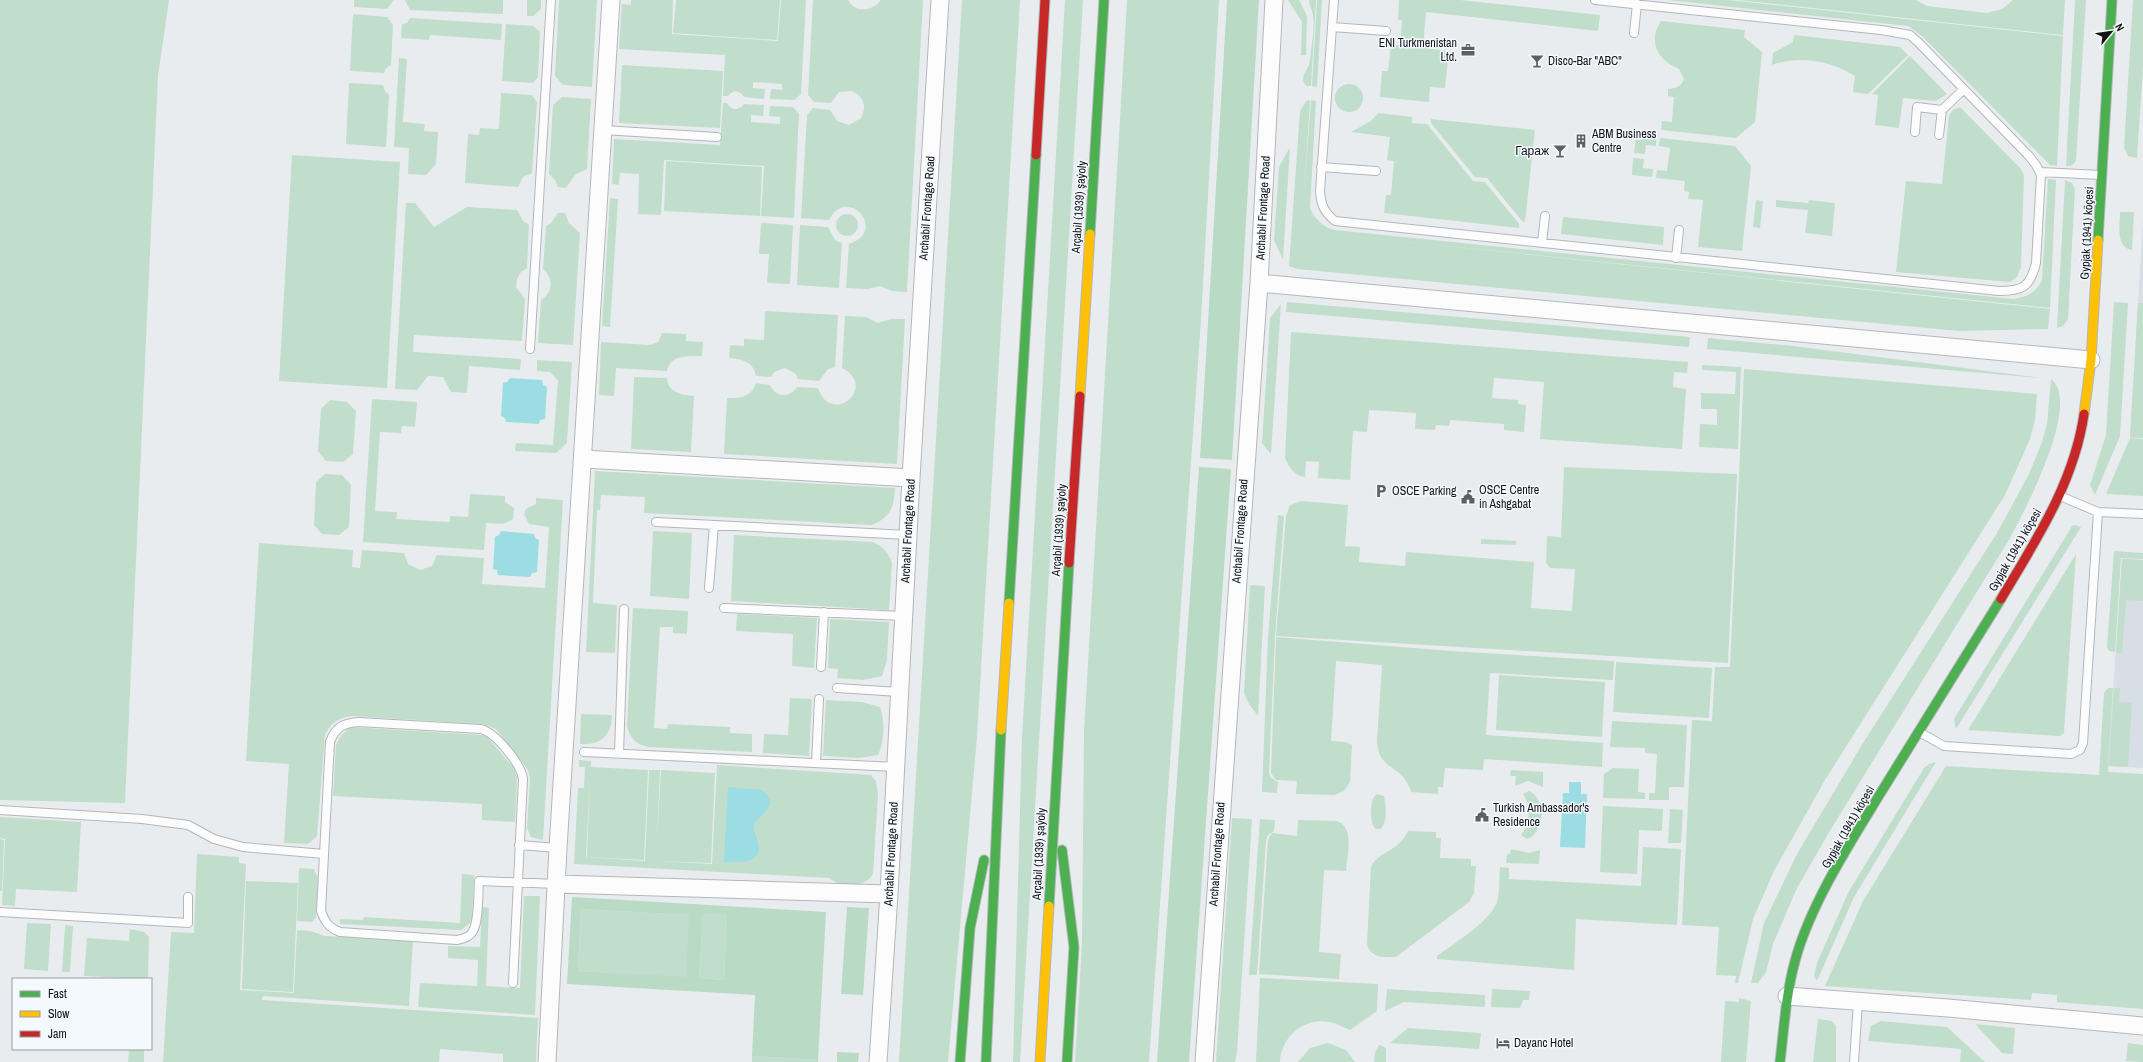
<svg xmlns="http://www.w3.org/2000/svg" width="2143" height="1062" font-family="'Archivo Narrow',sans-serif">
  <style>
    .built { fill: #d7dee6 }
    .green { fill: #c0decb }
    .forest { fill: #b9dac4; fill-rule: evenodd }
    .water { fill: #9cdce3 }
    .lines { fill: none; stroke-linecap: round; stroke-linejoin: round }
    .lane-casing { stroke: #b4b7b9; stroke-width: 10 }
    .street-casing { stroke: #b4b7b9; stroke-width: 19 }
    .fast-casing { stroke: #b4b7b9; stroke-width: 11 }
    .slow-casing { stroke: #b4b7b9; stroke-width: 11 }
    .jam-casing { stroke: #b4b7b9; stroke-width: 11 }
    .lane { stroke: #fcfcfd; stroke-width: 8 }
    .street { stroke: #fcfcfd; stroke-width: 17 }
    .fast { stroke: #4caf50; stroke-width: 9 }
    .slow { stroke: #ffc107; stroke-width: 9 }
    .jam { stroke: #c62828; stroke-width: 9 }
    .labels { text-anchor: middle; stroke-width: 3; stroke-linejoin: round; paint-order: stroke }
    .poi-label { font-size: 12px; fill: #111315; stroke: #f4f9fe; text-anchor: start }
    .street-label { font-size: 12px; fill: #111315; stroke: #f4f9fe }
  </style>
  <rect width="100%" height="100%" fill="#e9ecef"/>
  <path class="built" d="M2143,219V438H2130Z
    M2122,558L2143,560V768L2108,766Z"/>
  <path class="green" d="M0,0H169L158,76L125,803L0,800Z
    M354,0H394L387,9L354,7Z
    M405,0H503V14L410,10Z
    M527,0H541V9L533,16H527Z
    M559,0H597L592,87L563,85L555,76Z
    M631,0H673L672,34L778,41L781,0H806L801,94L794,100L770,99L771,89L782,90V84L753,82V88L765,89L764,99L744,97C740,90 733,89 728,96H723L725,55L619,49L622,4L631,5Z
    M676,0H780L777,40L673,33Z
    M813,0H848C856,14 872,11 881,0H923L907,292L892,291L880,286L868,289L846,288L849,244C889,231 847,184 829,220L801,218L807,115L813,108L830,110L837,121L849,125L861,118C867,106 864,97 852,91L839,92L831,103L814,102L808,95Z
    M962,0H1020L977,737L948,1062H899Z
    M1065,0H1083L1020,1062H1013L1022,737Z
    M1127,0H1219L1201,320L1149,1062H1075L1082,942L1084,731Z
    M1288,0H1299L1307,16L1306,55H1301L1302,22Z
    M1309,0H1316L1311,86H1307C1297,78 1309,70 1310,61C1311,47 1315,29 1313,15C1312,9 1309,6 1309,0Z
    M1317,0H1322L1317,87L1312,86Z
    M1399,0H1460L1600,15L1598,31L1426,12L1423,48L1449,51L1445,88L1430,87L1429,102L1380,97L1382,71H1388L1391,45H1400L1402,20H1398Z
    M1667,0H1728L2063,36L2057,166L2050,165L1922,36L1908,26Z
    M1738,0H1916L1927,6L1987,13L2002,9L2013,0H2065L2063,35Z
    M2075,0H2086L2076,160C2074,165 2071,167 2066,166Z
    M2133,0H2143V67L2137,158L2128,156L2124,148Z
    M353,14L387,17L393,25L391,65L386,68L384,73L350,71Z
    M410,18L502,24L501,40L430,35L429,40L401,38L402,24L407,23Z
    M1661,21L1745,30L1744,37L1762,52L1755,122L1736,138L1661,130L1662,121L1672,122L1674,97L1668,96V89C1676,88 1681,87 1684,79L1679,69C1658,60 1647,42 1661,21Z
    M506,24L533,26L540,32L538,77L533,83L502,81Z
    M1794,35L1900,47L1908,55L1868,94L1853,92L1855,76C1831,61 1799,55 1772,65L1773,53L1793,42Z
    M1910,56L1947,94L1936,101L1903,98L1899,128L1875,125L1878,95L1872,94Z
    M399,58L407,59L403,122L425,124L424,131L438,132L436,164L426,175L408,174L409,148L394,147Z
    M622,65L723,71L720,128L619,123Z
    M349,83L383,85L385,91L389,95L386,147L346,144Z
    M1335 98a14 14 0 1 1 28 0a14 14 0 1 1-28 0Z
    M501,93L532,95L537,102L532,173L523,177L518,187L465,183L468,134L479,135L480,128L499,129Z
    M562,97L591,99L587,169L576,174L566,188L558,187L555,180L549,174L553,105Z
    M1307,100L1310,101L1304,193L1311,100L1316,101L1310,208C1314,218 1324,228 1335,230L2013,299C2027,297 2036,293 2042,280L2048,179L2056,180L2050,308L1302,231L2050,309L2048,329L1959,331L1297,269L1289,266L1300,111Z
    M723,103H727C731,111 739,111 744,104L764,105L763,116L751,115V122L780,124V117L769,116L770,106L793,107L799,114L794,218L761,216L764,166L664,160L661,215L638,214L639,174L620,173L619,185L612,184L614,139L720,145Z
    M1960,107L2021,169L2024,175L2021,267L2017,277L2010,282L1896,272L1906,181L1942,184L1949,116L1953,110Z
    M1378,113L1412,117V123L1427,124L1473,181L1485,182L1519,224V228L1384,213L1386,195H1391L1394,161L1387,160L1390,137L1351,132L1371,121Z
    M1431,119L1535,130L1525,222L1522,221L1487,178L1475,177L1431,123Z
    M1636,135L1656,138V146L1646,145L1645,154L1634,153Z
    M1660,138L1735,146L1751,166L1742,251L1698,247L1703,200L1688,199L1689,192L1684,191L1685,181L1656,178L1657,170L1667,171L1670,148L1659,146Z
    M1290,147L1283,260L1274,240L1279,167Z
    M292,155L400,162L387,388L279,381Z
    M1633,158L1644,159L1643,168L1653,169L1652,177L1632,175Z
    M666,161L762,167L760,216L664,211Z
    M2065,180L2072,183L2075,189L2068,319L2063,326L2057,328Z
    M610,198L618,199L610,327L602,326Z
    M1756,200L1763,201L1760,228L1753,227Z
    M1776,200L1808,203L1809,200L1835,203L1832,236L1805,233L1808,210L1776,207Z
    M406,203H415L434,227L467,207L517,210L523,221L529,225L527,268L521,272L517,279L516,287L525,299L522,341L414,335L413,352L521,359L520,370L469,366L467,393L451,392L443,377L428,376L417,390L395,389Z
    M2120,212H2134L2132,250C2115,248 2120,223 2120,212Z
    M558,213H565L569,223L580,233L573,345L538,343L541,300C553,292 554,279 543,269L546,226L551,223Z
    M836 225a11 11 0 1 1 22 0a11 11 0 1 1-22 0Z
    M1563,217L1664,227L1663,245L1561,234Z
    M761,223L793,225L790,284L767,283L769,254H759Z
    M800,225L828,227L835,240L842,243L839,288L797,285Z
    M1287,302L1690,337L1689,347L1286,312Z
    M2114,302L2128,303L2120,436L2095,495L2090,485L2106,435Z
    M2138,303H2143V438L2130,437Z
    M1281,304L1271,454L1262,443L1270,318Z
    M765,311L838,315L835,367L828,369L819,381L798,379L796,374L785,368L774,372L771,377L756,376C754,362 742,359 729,358L730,345L744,346V339L764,340Z
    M845,316L866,317L878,323L891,319H905L897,464L724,454L727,398C739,399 752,397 756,383L770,385C776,398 790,398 797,387L818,388C831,427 879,387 842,368Z
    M1291,332L1688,362L1687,373L1674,372L1673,387L1686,389L1682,449L1540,439L1544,382L1494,378L1492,398L1518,400V404L1526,405L1524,432L1504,430V424L1450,420L1449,426L1436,425L1435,430L1415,429L1416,413L1369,410L1367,432L1353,431L1350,480L1318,478L1319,462L1306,461L1305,477C1294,476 1289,467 1285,458Z
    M662,333L686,334V341L703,342L702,356C689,356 670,354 667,371L616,368L614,396L599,395L601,342L650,345L658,342Z
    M1708,338L1793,346L2041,378L1707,349Z
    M537,360L572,362L567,443L556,453L515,451L516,443L553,445L558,380L550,372L537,371Z
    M1702,365L1741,367L1738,449L1699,447L1700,424L1717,425V409H1701V393L1735,394L1736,372L1702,370Z
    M1744,369L2037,394L2035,420L2030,439L2005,495L1825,780L1774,871L1753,919L1738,983H1735L1736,976L1716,975L1719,927L1682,925L1692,720L1712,721L1715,667H1730Z
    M634,377L667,378C668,393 682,395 694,396L691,452L631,449Z
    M2051,379C2082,403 2025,510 2010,538L1828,834L1797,888L1773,944L1766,972L1758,983H1751L1764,923L1797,854L1863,743L1997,533L2029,474L2042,442L2047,424Z
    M372,399L417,402L415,427L402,426L401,433L380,432L375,511L397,512L396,519L450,522V516L468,517L470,494L505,496V502L514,508L513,519L503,524L486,523L484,550L363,542Z
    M330,400L347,402L356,411L353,454L343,462L326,461L318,451L321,409Z
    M2130,438L2143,439V496L2106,494Z
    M1564,467L1737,474L1728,663L1276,636L1286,516L1290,505L1302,501L1348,505L1345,546L1360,547L1359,562L1405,566L1406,552L1534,562L1531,608L1572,611L1575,569L1550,568L1546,563L1547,536L1561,537Z
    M595,471L895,488C894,507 891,518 871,525L644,513L645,497L601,495L600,510H597L593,603L617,605L615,653L586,652Z
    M325,474L342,475L351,485L349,527L339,535L322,534L314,525L316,482Z
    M536,498L563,500L543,840L531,837L527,828L530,778L528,770L496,729L483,724L351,716C338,718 330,723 325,735L317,836L308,844L284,843L289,764L246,761L259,543L353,550L352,567L360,568L362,550L404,553L408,564L420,570L432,566L437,555L484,558L482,584L545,588L549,527L529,524L524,514L526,509L536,504Z
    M1278,515L1284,516L1275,637L1269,773L1271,778L1278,782L1277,793L1262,792L1268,637Z
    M2075,525L2081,527L1956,729L1954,719L2072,526Z
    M653,531L692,533L689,599L650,596Z
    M734,535L872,542C883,546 888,552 892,563L889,610L731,601Z
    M1481,539L1516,541V545L1481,544Z
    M2114,551L2143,553V559L2121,558L2115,652L2109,651L2107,647Z
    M2076,554L2064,733L2060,736L1968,730Z
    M2122,559L2143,560V601L2126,600L2122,653H2116Z
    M1250,585L1265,586L1258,716L1249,704L1244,693Z
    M633,608L688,611L687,634L673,633V627H660L654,728L667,729L668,724L730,727V733L752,734V752L648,747C635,744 630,738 627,726Z
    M737,614L817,618L814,668L792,666L793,634L736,631Z
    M830,619L889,622L887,660L882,676L863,680L837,678L838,669L828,668Z
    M1276,637L1451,651L1614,661L1613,680L1490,673L1486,735L1603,743L1602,767L1484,759L1483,770L1445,768L1443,787H1438V794L1411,792C1403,763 1378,772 1377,741L1382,665L1336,661L1331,741L1346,742L1352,745L1350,782L1344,791L1334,795L1296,794L1297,781L1276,780L1271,773Z
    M1616,662L1712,668L1709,718L1613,712Z
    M1499,675L1605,682L1602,737L1496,730Z
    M2108,688H2113L2108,772L2143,774V1009L2057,1002V995L2032,993L2031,1000L1825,986L1863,901L1946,766L2099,775L2104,693Z
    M2114,688H2120L2119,702L2132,703L2128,767L2109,766Z
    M790,698L812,699L809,756L763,753L764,734L788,735Z
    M826,700L862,702L880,707C885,721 885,741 878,755L859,758L823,756Z
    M581,714L612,715C611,737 601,745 580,744Z
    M1612,721L1687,725L1684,787H1669V800H1649V793H1655L1657,754L1645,753V748L1610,747Z
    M350,727L483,735L487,737L514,768L517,777L515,822L482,820V804L333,796L336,745L340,737Z
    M579,760L591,761V767L648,770L644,860L587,857L590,779L586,857L645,861L649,770H660L657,841L661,770L715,773L711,863L655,861L712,864L717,765L871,775L876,781L878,795L873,874C865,888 841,888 829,878L574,864L578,788H584L585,767H579Z
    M1936,762L1854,897L1817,981L1814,976L1817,963L1848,893L1924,768L1929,764Z
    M1613,768L1639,769L1638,792L1645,793V799L1603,798L1604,774Z
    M1511,770L1543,772V787L1528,781L1515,786L1516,776H1510Z
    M1529,791C1547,799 1545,833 1527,839L1521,835C1530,822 1532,808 1523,794Z
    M1377,794L1384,796C1386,804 1388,824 1380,829H1376C1369,824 1369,799 1377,794Z
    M1603,806L1663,809L1662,831L1639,830L1637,874L1600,872Z
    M1670,809L1683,810L1681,843H1668Z
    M0,817L81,822L77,892L16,889L15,906L2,905L5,839L0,838Z
    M1232,818L1252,819L1237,1052L1235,1062H1216Z
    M1260,819L1275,820L1274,831L1268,835L1266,840L1257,975H1249Z
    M1298,820L1337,821C1355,827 1347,856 1346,871L1324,870L1319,952L1341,954L1339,979L1259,974L1268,840L1272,833L1297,836Z
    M1408,831L1436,832V838H1441L1440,858L1471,859V866H1476L1474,893L1469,902L1396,957C1384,957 1370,959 1367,943L1371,867C1379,850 1398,853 1408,831Z
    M0,839L4,840L2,891H0Z
    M1643,847L1681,849L1677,925L1576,919L1574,970L1437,959V956C1454,943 1490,922 1497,902C1500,891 1499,878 1500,867L1509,868V879L1641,886Z
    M1511,849L1529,853L1540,850L1539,864L1506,863L1507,854H1510Z
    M197,854L239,857V863L246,864L240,990L294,993L297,930L311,931L324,936L413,940L409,1006L263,996L262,1000L538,1018L536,1062H503V1054L440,1049L439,1062H163L171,932L194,933Z
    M299,868L314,869L318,878L316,917L312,922L297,921Z
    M462,874L474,875L472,919L470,923L461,930L340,924V919L363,920L364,917L460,923Z
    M246,881L298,883L293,992L242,989Z
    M524,896H540L535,1015L418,1007L420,983L477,986L478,960L448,958V946L480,947L482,907L489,908L486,986L520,988Z
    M581,909L690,915L686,978L578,971Z
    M703,914L727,915L724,980L699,978Z
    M27,923L51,924L48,971L24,969Z
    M65,925L73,926L70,972H62Z
    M130,929L144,932L149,937L148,979L84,976L87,938L129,941Z
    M1260,978L1378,984L1377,1011L1350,1030C1343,1027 1336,1023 1329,1022C1304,1017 1281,1037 1280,1062H1256Z
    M1387,989L1485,995V1007L1404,1002L1385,1011Z
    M1492,989L1530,991L1529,1000H1523L1520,1008L1491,1007Z
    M1739,998L1751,1001L1746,1062H1721L1725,1001L1739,1002Z
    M1818,1019L1832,1021L1836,1026V1062H1813Z
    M1881,1021L1947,1027L1985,1062H1960L1961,1049L1868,1041L1871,1026Z
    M1975,1024L2015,1028L2013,1054L2002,1053Z
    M1408,1028L1481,1033L1479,1049L1390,1043Z
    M1328,1043L1346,1050L1355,1062H1298L1310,1048Z
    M2128,1043L2143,1045V1062L2126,1061Z
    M1379,1045L1383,1046L1386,1049V1062H1374L1375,1052Z
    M129,1049H144V1062H128Z
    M752,1056L818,1060V1062H752Z"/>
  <path class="forest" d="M1227,0H1259L1232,460L1200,458Z
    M1199,467L1231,469L1189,1062H1157Z
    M572,897L826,912L818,1060L752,1056L755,995L567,984ZM581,909L689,915L686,977L578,971ZM703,914L727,915L724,980L699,978Z
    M847,907L869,908L863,995L841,994Z
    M837,1052L859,1053L858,1062H837Z"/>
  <path class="water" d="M510,378L542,380L543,385L547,387L545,419L540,420L539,424L506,422L505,418L501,416L503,383L507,382Z
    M501,531L534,534L535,538L539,540L537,572L532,573L530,577L498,575L497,570L493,569L495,537L499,535Z
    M1569,782H1581V794H1587L1585,848L1560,847L1563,793H1569Z
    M728,787L761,790C782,804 761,813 754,824C753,832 757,836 758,843C763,865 738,862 724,862Z"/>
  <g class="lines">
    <g class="lane-casing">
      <path id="lane" d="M1334,0L1320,191C1321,205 1324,212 1335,221L1999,291C2023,291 2030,287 2036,263L2041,175L2036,165L2029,156L1918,42L1910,35L1881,30L1595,0
        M1332,27L1386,31
        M1634,33L1637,4
        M603,130L717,137
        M1915,132L1917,107L1942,110
        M1939,135L1942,110L1964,89
        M1321,167L1376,171
        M2040,172L2101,175
        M1542,243L1545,216
        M1676,258L1679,230
        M530,349L551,0
        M2060,496L2098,512L2143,514
        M656,522L908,535
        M709,588L714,525
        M724,608L903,616
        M821,667L824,612
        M837,688L899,692
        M1921,733L1944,746L2071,754L2080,750L2083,743L2098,512
        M584,752L896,767
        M619,753L624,609
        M816,763L819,699
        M0,810L142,819L188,825L214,839L243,847L324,854
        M519,845L558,848
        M0,912L188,923V897
        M513,983L523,779C521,764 496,733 481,729L358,722C343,723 335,728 330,742L321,911C325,922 329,928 340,932L457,940C463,939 470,937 473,931C479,920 478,894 479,881L557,884
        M1854,1062L1858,1002"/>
    </g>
    <g class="street-casing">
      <path id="street" d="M1259,283L2091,360
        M584,459L911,478
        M557,884L889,894
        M1787,996L1948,1008L2143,1026
        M547,1062L558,848L611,0
        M878,1062L889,894L911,478L940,0
        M1204,1062L1259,283L1274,0"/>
    </g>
    <g class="fast-casing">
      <path id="fast" d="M1090,234L1104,0
        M2098,240L2112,0
        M1009,603L1036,155
        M1062,850L1074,947L1067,1062
        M1049,906L1069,563
        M960,1062L970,928L984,860
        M986,1062L1001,730
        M1780,1062C1784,1028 1786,994 1795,961C1810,905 1850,843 1880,794C1921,729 1961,664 2001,599"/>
    </g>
    <g class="slow-casing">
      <path id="slow" d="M1080,396L1090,234
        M2084,414L2091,360L2098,240
        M1001,730L1009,603
        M1040,1062L1049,906"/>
    </g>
    <g class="jam-casing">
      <path id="jam" d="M1036,155L1045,0
        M1069,563L1080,396
        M2001,599C2036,540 2074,483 2084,414"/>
    </g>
    <use href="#lane" class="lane"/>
    <use href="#street" class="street"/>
    <use href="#fast" class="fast"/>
    <use href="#slow" class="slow"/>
    <use href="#jam" class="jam"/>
  </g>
  <defs>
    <g id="office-bare" transform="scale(1.08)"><path d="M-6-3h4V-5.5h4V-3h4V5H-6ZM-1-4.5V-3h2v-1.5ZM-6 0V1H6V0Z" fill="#5d5f61" stroke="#f4f9fe" stroke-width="2.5" paint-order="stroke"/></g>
    <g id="bar-bare" transform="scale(1.08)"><path d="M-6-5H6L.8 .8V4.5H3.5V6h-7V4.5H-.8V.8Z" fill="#5d5f61" stroke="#f4f9fe" stroke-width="2.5" paint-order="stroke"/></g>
    <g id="building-bare" transform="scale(1.08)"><path d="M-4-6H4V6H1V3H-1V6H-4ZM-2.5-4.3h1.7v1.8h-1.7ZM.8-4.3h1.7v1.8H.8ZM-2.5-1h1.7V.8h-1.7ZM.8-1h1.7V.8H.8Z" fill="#5d5f61" stroke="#f4f9fe" stroke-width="2.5" paint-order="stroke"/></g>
    <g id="parking-bare" transform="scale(1.08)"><path d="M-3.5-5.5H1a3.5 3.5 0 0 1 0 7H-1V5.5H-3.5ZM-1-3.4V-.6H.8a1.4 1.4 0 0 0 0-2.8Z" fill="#5d5f61" stroke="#f4f9fe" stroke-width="2.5" paint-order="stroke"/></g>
    <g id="civic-bare" transform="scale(1.08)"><path d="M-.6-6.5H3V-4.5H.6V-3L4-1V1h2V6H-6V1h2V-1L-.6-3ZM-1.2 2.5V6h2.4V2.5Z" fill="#5d5f61" stroke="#f4f9fe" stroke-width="2.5" paint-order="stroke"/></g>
    <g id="hotel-bare" transform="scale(1.08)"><path d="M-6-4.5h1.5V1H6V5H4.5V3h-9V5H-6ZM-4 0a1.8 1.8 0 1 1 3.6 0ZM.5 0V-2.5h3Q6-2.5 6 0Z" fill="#5d5f61" stroke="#f4f9fe" stroke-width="2.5" paint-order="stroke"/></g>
  </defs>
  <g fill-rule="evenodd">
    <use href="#office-bare" x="1468" y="50"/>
    <use href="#bar-bare" x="1537" y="61"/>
    <use href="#building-bare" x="1581" y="141"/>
    <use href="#bar-bare" x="1560" y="151"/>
    <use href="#parking-bare" x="1381" y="491"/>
    <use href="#civic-bare" x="1468" y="497"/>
    <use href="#civic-bare" x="1482" y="815"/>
    <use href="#hotel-bare" x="1503" y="1043"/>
  </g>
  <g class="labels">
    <g class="poi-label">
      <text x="1457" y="47" text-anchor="end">ENI Turkmenistan<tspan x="1457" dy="14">Ltd.</tspan></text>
      <text x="1548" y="65">Disco-Bar "ABC"</text>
      <text x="1592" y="138">ABM Business<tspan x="1592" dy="14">Centre</tspan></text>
      <text x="1549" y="155" text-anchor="end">Гараж</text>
      <text x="1479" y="494">OSCE Centre<tspan x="1479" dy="14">in Ashgabat</tspan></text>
      <text x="1392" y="495">OSCE Parking</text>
      <text x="1493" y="812">Turkish Ambassador's<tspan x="1493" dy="14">Residence</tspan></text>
      <text x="1514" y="1047">Dayanc Hotel</text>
    </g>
    <g class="street-label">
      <text transform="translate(1079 207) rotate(-86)" y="4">Arçabil (1939) şaýoly</text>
      <text transform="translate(927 208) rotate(-86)" y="4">Archabil Frontage Road</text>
      <text transform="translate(1263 208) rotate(-87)" y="4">Archabil Frontage Road</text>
      <text transform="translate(2087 233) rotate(-87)" y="4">Gypjak (1941) köçesi</text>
      <text transform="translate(1059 530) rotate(-86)" y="4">Arçabil (1939) şaýoly</text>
      <text transform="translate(908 531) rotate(-87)" y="4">Archabil Frontage Road</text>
      <text transform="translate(1240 531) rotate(-86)" y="4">Archabil Frontage Road</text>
      <text transform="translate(2015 550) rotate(-60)" y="4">Gypjak (1941) köçesi</text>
      <text transform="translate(1848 827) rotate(-60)" y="4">Gypjak (1941) köçesi</text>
      <text transform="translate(891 854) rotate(-87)" y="4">Archabil Frontage Road</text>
      <text transform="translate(1039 854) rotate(-87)" y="4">Arçabil (1939) şaýoly</text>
      <text transform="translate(1217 854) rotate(-86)" y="4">Archabil Frontage Road</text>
    </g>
  </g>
  <rect x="12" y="978" width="140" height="72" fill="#f4f9fe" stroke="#999da1"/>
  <rect x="20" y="991" width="20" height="6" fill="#4caf50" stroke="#999da1"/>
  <text x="48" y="998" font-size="12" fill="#111315">Fast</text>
  <rect x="20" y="1011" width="20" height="6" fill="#ffc107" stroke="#999da1"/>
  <text x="48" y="1018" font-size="12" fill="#111315">Slow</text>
  <rect x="20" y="1031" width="20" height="6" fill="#c62828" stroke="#999da1"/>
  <text x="48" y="1038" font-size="12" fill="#111315">Jam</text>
  <g transform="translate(2111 32) rotate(61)" stroke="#f4f9fe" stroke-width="3" paint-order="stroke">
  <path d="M0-3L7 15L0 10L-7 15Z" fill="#111315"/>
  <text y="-6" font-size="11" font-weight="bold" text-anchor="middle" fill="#111315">N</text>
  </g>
</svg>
